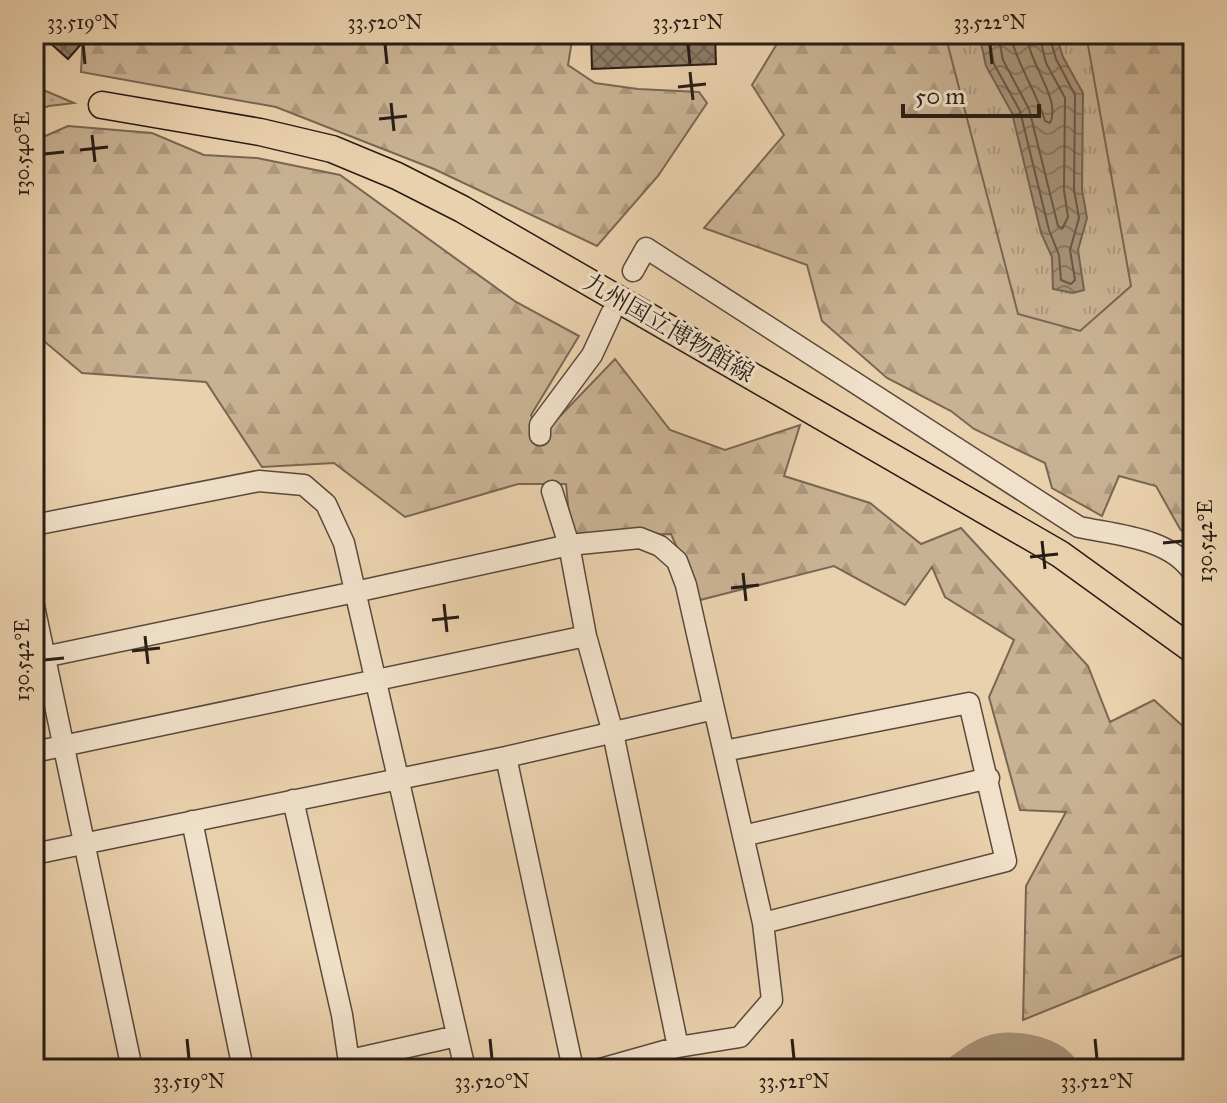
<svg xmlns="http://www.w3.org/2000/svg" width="1227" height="1103" font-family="'IM FELL Great Primer','Noto Serif JP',serif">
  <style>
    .grass { fill: url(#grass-dots); stroke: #786754; stroke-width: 2 }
    .forest { fill: url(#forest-firs); stroke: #786754; stroke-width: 2 }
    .park { fill: url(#park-tufts); stroke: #786754; stroke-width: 2 }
    .water { fill: url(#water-waves); stroke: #746351; stroke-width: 2 }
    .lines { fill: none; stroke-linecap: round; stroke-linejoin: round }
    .shore { stroke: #685847; stroke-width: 2 }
    .river { stroke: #a89379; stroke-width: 32 }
    .building { fill: url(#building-cross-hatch); stroke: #271c15; stroke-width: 2 }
    .minor-casing { stroke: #58493b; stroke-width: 23 }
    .major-casing { stroke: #271c15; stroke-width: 29 }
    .minor { stroke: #f1e1ca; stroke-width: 20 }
    .major { stroke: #ead1ad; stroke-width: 26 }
    .ticks { fill: none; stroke: #271c15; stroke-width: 3 }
    .labels { text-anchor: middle; stroke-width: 6; stroke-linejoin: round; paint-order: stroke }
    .street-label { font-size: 24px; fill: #271c15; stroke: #f1e1ca }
    .neatline { fill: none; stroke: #271c15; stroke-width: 3 }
    .ticks-label { font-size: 20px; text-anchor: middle; fill: #271c15 }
  </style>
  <defs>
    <pattern id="grass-dots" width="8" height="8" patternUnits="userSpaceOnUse" patternTransform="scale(2)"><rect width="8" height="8" fill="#c9b293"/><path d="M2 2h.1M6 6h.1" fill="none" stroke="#ad987e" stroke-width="1.8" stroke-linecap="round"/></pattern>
    <pattern id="forest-firs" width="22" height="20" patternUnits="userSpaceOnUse" patternTransform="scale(2)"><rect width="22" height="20" fill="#c9b293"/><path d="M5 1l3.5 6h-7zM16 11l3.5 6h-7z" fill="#ad987e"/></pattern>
    <pattern id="park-tufts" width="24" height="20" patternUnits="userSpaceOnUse" patternTransform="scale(2)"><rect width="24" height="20" fill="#c9b293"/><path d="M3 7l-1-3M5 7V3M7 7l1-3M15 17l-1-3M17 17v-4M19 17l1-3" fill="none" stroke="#ad987e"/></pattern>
    <pattern id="water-waves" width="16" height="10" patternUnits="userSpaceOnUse" patternTransform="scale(2)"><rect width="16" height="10" fill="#a89379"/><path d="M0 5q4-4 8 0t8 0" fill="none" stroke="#897762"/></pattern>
    <pattern id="building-cross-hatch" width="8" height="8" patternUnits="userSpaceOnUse" patternTransform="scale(2)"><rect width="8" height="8" fill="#8c7a64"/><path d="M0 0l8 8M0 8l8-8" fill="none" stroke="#726351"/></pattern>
  </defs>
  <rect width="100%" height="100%" fill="#ead1ad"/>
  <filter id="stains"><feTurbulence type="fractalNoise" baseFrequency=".0025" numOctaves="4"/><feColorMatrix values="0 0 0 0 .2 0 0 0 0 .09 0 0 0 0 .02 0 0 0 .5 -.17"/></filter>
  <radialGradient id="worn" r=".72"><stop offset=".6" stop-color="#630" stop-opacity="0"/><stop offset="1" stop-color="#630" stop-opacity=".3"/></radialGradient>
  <path class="grass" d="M34,86L74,103L49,106L34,111Z"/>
  <path class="forest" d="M83,34H573L568,65L595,83L638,89L699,92L707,103L658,176L597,246L434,169L276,107L81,72Z
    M783,34H1193V542L1180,529L1156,486L1119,476L1102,516L1052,488L1045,463L974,429L951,411L887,378L822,321L807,265L704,228L784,135L752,85Z
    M68,126L152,133L204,155L257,158L340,175L516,302L579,336L531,415L540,437L615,359L670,430L725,450L800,425L784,476L870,503L921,544L961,528L1088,666L1110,722L1154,700L1187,730L1193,729V951L1023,1020L1026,886L1066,812L1020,810L989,697L1014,640L945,597L932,567L905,605L834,566L700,600L671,534L571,536L566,484H518L405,517L334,463L262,467L206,382L82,373L38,336L34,340V141Z"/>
  <path class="park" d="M945,34H1086L1131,286L1080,331L1018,314Z"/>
  <path class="water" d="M979,34H1056L1063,57L1083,93L1082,190L1087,218L1078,250L1084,290L1073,293L1053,289L1052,257L1041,233L1012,113L986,66Z"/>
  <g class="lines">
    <path class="shore" d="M987,34L994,64L1020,111L1049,230L1059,255L1061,280L1071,284L1075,280L1070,250L1079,218L1074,190L1075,95L1056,59L1049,34
      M998,34L1003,60L1029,109L1058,226L1062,229L1068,217L1064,190L1065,98L1046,63L1039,34
      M1010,34C1017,65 1036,90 1045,121L1050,123C1062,100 1028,63 1027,34"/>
    <path class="river" d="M961,1069C969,1064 979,1055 989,1052C1010,1044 1050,1051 1063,1069"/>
  </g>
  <path class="building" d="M58,34H90L68,59L50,43Z
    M591,34H715L716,64L592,69Z"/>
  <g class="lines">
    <g class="minor-casing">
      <path id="minor" d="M633,271L646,248L1079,527C1117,535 1171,538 1193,573
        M540,435V425L592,355L611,314
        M552,491L569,545L586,636L613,733L678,1047
        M34,525L259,481L304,485L326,504L344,543L465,1069
        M34,606L132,1069
        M34,659L355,592L569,545L640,538L660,546L677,561L686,585L714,709
        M724,751L969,703L1006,861L763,923
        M34,752L586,636
        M506,757L573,1069
        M293,800L342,1015L350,1069
        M192,821L243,1069
        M743,836L989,778
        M34,854L506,757L714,709L763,923L772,1000L740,1037L678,1047L600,1069
        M350,1060L457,1036"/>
    </g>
    <g class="major-casing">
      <path id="major" d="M102,105L260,132L332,149L397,176L462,209L1060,554L1193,650"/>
    </g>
    <use href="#minor" class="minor"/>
    <use href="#major" class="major"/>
  </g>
  <path class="ticks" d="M83,44L85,64M385,44L387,64M688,44L690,64M990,44L992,64M690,72L693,100M678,87L706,84M391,103L394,131M379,119L407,116M92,135L95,162M80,150L108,147M44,154L64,152M1042,541L1045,569M1163,543L1183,541M1030,557L1058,554M743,573L746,601M731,588L759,585M444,604L447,632M432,620L459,617M145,636L148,664M132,651L160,648M44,660L64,658M187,1039L189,1059M490,1039L492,1059M792,1039L794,1059M1095,1039L1097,1059"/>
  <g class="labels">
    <g class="street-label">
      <text transform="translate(669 328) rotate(30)" y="8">九州国立博物館線</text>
    </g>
  </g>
  <rect width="1227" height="1103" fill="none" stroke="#ead1ad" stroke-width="88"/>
  <path d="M903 104v12h136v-12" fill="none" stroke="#271c15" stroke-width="4"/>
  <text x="915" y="104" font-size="24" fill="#271c15" stroke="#f1e1ca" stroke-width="6" paint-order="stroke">50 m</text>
  <rect x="44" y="44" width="1139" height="1015" class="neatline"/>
  <g class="ticks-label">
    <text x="83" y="29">33.519°N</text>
    <text x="385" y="29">33.520°N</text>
    <text x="688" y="29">33.521°N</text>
    <text x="990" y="29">33.522°N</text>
    <text transform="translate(22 154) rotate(-90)" y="7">130.540°E</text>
    <text transform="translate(1205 541) rotate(-90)" y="7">130.542°E</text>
    <text transform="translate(22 660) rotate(-90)" y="7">130.542°E</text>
    <text x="189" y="1088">33.519°N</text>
    <text x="492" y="1088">33.520°N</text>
    <text x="794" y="1088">33.521°N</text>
    <text x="1097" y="1088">33.522°N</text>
  </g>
  <rect width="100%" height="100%" filter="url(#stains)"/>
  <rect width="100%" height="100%" fill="url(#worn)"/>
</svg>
